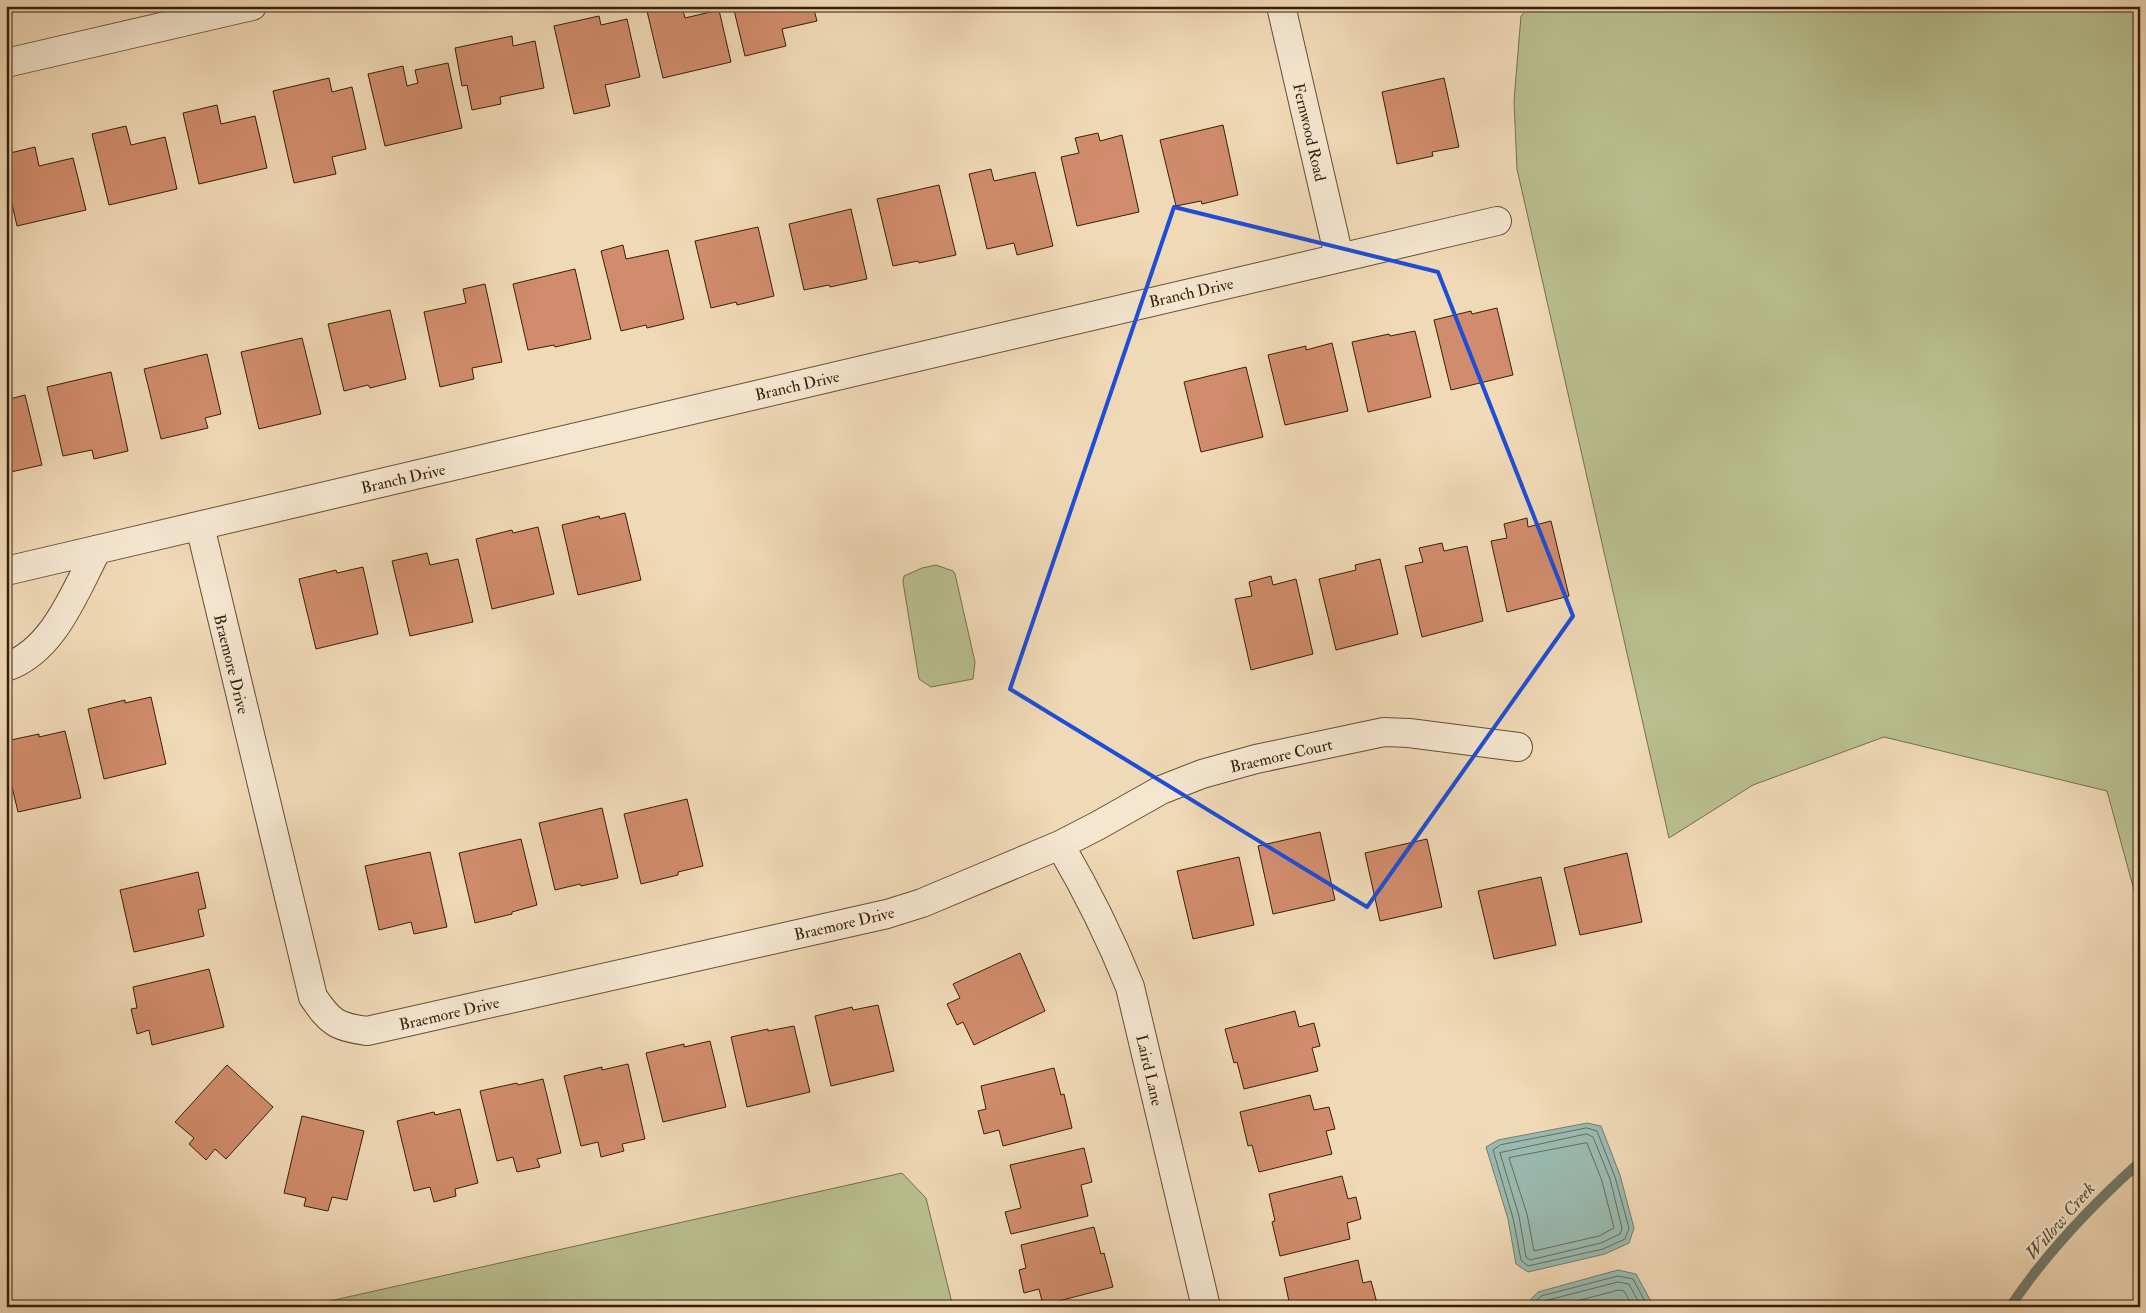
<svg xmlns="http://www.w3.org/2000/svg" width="2146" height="1313" font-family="'IM FELL Double Pica',serif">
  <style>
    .green { fill: #b9bf8e; stroke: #786f4b }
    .water { fill: #9abab0; stroke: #727c6d }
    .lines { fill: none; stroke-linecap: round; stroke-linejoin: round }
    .shore { stroke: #686c5c; stroke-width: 1 }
    .stream { stroke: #727c6d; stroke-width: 10 }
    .building { fill: #d08c6c; stroke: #371f08 }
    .street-casing { stroke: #654e34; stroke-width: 30 }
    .street { stroke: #f5e6d0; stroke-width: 28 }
    .marked { fill: none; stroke: #1d4ed8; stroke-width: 4; stroke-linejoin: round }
    .labels { text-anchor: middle; stroke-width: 4; stroke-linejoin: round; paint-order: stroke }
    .street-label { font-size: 16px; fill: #371f08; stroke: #f5e6d0 }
    .water-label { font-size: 18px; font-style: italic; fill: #554e3a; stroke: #f5e6d0 }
  </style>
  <rect width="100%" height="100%" fill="#f0d9b6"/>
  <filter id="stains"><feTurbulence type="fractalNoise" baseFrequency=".004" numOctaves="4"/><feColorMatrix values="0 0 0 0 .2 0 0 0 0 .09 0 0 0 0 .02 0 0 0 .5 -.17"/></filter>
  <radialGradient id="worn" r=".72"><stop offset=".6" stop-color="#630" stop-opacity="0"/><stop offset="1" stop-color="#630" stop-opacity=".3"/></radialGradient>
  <path class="green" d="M1530,6H2140V912L2107,791L1884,737L1753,785L1669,838L1517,169L1514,101L1521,16Z
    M936,565L953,571L955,574L975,662L973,679L931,687L919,679L903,582L904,576L922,568Z
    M902,1173L926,1198L953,1307H303Z"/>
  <path class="water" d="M1587,1123L1601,1126L1620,1175L1634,1228L1629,1243L1605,1254L1528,1272L1516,1264L1508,1219L1486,1147L1498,1140Z
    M1618,1270L1636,1274L1654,1307H1532L1530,1300L1538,1292Z"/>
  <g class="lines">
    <path class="shore" d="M1587,1128L1597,1131L1615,1177L1629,1228L1625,1239L1603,1249L1528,1266L1521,1260L1513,1218L1493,1150L1500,1145Z
      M1587,1134L1593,1137L1610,1179L1622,1228L1620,1234L1601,1243L1530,1260L1526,1257L1519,1216L1500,1153Z
      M1587,1143L1602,1181L1614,1228L1599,1236L1534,1251L1527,1214L1509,1158Z
      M1536,1307V1301L1541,1296L1618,1276L1633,1279L1648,1307
      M1543,1307L1544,1301L1618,1282L1629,1284L1641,1307
      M1553,1307L1619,1290L1624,1291L1633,1307"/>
    <path class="stream" d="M2010,1307C2046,1253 2092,1205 2140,1162"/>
  </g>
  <path class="building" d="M682,6L685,18L719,10L731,62L663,78L646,7Z
    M733,6H813L817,21L782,29L786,46L745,56Z
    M599,16L601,25L627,19L640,77L605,85L610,106L574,114L554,26Z
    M512,36L513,46L535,41L544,88L500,97L501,104L472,110L467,85L462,86L455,48Z
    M448,63L462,128L385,146L368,74L403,66L407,86L418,83L415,70Z
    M329,78L332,92L352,87L366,149L332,157L336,174L294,183L273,91Z
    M1444,78L1459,147L1432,152L1433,156L1397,164L1382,92Z
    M217,105L221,124L255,116L267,168L199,184L183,113Z
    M1223,125L1238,195L1202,204L1201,201L1176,206L1160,140Z
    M126,126L131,145L165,137L177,189L109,205L92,134Z
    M1098,133L1100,141L1122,135L1139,212L1077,226L1061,157L1079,153L1075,138Z
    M35,147L39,166L73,158L86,210L17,226L6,177V154Z
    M991,169L994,181L1035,172L1053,246L1017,255L1014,243L987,249L969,174Z
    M939,185L956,255L919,263L918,261L893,266L877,199Z
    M851,209L867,279L830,287L829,285L804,290L789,224Z
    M758,227L774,296L737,305L736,302L711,308L695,241Z
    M623,245L626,259L668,250L684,319L647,328L646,325L621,331L601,251Z
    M575,269L591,339L555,347L554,345L528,350L513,284Z
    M485,284L502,362L472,368L474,379L440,387L424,312L466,303L463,289Z
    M1497,308L1513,375L1451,390L1434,320L1471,311L1472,314Z
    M390,310L406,379L370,388L368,385L344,391L328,324Z
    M1415,331L1431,397L1368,412L1352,342L1389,334L1390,336Z
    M302,338L321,414L259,429L241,352Z
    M1332,343L1348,411L1285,425L1268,355L1306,346V350Z
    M207,354L221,414L205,418L208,428L161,439L144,369Z
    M1246,367L1263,437L1201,452L1184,382Z
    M111,372L128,451L94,459L92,450L63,456L47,387Z
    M25,395L42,465L6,473V400Z
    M625,513L641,580L578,595L562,525L599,516L600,519Z
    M1527,518L1528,527L1551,521L1569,596L1507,612L1491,541L1507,538L1504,524Z
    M538,527L554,594L492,609L476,539L512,530L513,533Z
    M1442,543L1444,551L1467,546L1483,621L1422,637L1405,566L1423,562L1419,548Z
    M427,553L430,565L458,559L473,622L410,636L392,561Z
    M1380,559L1398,634L1336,650L1319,579L1356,570L1355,565Z
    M363,567L378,634L316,649L299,579L336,570L337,573Z
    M1271,576L1273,585L1296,579L1313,654L1251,670L1235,599L1252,596L1249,582Z
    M151,697L166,764L104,779L88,709L125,700V703Z
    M65,731L81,798L18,812L6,762V741L39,734V737Z
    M687,799L703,866L678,872V875L641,884L624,814Z
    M602,808L618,878L581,886L580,884L555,890L539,823Z
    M1320,832L1335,900L1273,914L1258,846Z
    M521,839L537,905L512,912V914L475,923L459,853Z
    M1427,839L1442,907L1380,921L1365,853Z
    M430,852L447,927L414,934L411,922L379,930L365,866Z
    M1627,853L1642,922L1580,935L1564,868Z
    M1239,857L1254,925L1193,939L1177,871Z
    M198,872L206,908L198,910L204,936L134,952L120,890Z
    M1541,877L1556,945L1494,959L1478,891Z
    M1020,953L1045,1011L974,1045L963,1022L957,1025L947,1004L960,998L953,984Z
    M209,969L224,1027L152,1045L149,1030L137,1034L131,1009L137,1008L133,987Z
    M878,1005L894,1071L831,1086L815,1016L852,1007L853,1010Z
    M1295,1011L1299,1027L1314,1023L1320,1046L1312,1048L1318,1071L1244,1089L1237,1062L1234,1063L1225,1029Z
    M794,1026L810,1092L747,1107L731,1037L768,1029V1031Z
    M710,1041L726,1107L663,1122L646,1053L684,1044V1047Z
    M628,1064L645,1139L622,1144L624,1151L601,1157L598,1142L581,1146L564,1076L602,1067V1070Z
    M227,1065L273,1107L226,1159L215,1149L206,1160L189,1144L194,1138L175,1122Z
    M1054,1068L1061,1095L1064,1094L1072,1128L1003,1146L999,1130L984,1134L978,1111L986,1109L981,1086Z
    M543,1079L561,1153L537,1159L540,1167L517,1172L513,1157L497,1161L480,1091L517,1083L518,1085Z
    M1310,1095L1314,1110L1329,1107L1335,1129L1326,1131L1332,1154L1259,1172L1252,1145L1248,1146L1240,1112Z
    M460,1109L478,1183L455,1189L456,1196L434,1202L430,1187L414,1191L397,1121L434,1112L435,1115Z
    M302,1116L364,1131L347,1200L332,1197L328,1211L304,1206L306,1198L284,1193Z
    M1084,1148L1092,1182L1081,1185L1088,1216L1011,1234L1005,1212L1021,1208L1010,1165Z
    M1342,1176L1348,1199L1356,1197L1361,1219L1347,1223L1350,1239L1280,1256L1272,1222L1275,1221L1269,1194Z
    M1094,1227L1101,1254L1104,1253L1113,1287L1043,1305L1039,1289L1024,1293L1019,1270L1026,1268L1021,1245Z
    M1358,1260L1363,1283L1371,1281L1377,1303L1363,1307H1287L1290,1306L1284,1278Z"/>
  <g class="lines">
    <g class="street-casing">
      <path id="street" d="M1281,6L1339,257
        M6,63L252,6
        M200,526L313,997C330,1022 336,1027 367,1031L887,914L922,903L1060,845L1097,826L1161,790L1202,774L1256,759L1384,732L1409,733L1518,747
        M6,571L1497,221
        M6,667C54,651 75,591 97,550
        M1060,845C1087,891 1110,937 1130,987L1206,1307"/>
    </g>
    <use href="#street" class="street"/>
  </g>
  <path class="marked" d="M1174,207L1438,272L1573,616L1367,907L1010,689Z"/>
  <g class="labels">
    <g class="street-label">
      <text transform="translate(1310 132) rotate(77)" y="6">Fernwood Road</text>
      <text transform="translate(1191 292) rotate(-13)" y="6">Branch Drive</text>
      <text transform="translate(797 385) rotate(-13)" y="6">Branch Drive</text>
      <text transform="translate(403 478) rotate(-13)" y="6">Branch Drive</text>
      <text transform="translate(232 664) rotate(76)" y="6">Braemore Drive</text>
      <text transform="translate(1281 755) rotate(-13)" y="6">Braemore Court</text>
      <text transform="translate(844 923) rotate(-13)" y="6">Braemore Drive</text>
      <text transform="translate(449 1013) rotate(-13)" y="6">Braemore Drive</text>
      <text transform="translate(1150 1070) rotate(77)" y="6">Laird Lane</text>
    </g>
    <g class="water-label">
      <text transform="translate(2060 1221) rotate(-49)" y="6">Willow Creek</text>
    </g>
  </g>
  <rect width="2146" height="1313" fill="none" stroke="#f0d9b6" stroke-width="25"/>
  <rect x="8" y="8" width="2131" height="1298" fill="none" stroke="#371f08" stroke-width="2.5"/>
  <rect x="12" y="12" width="2121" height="1288" fill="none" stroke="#371f08"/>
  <rect width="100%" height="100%" filter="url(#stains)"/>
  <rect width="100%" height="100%" fill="url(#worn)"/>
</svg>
